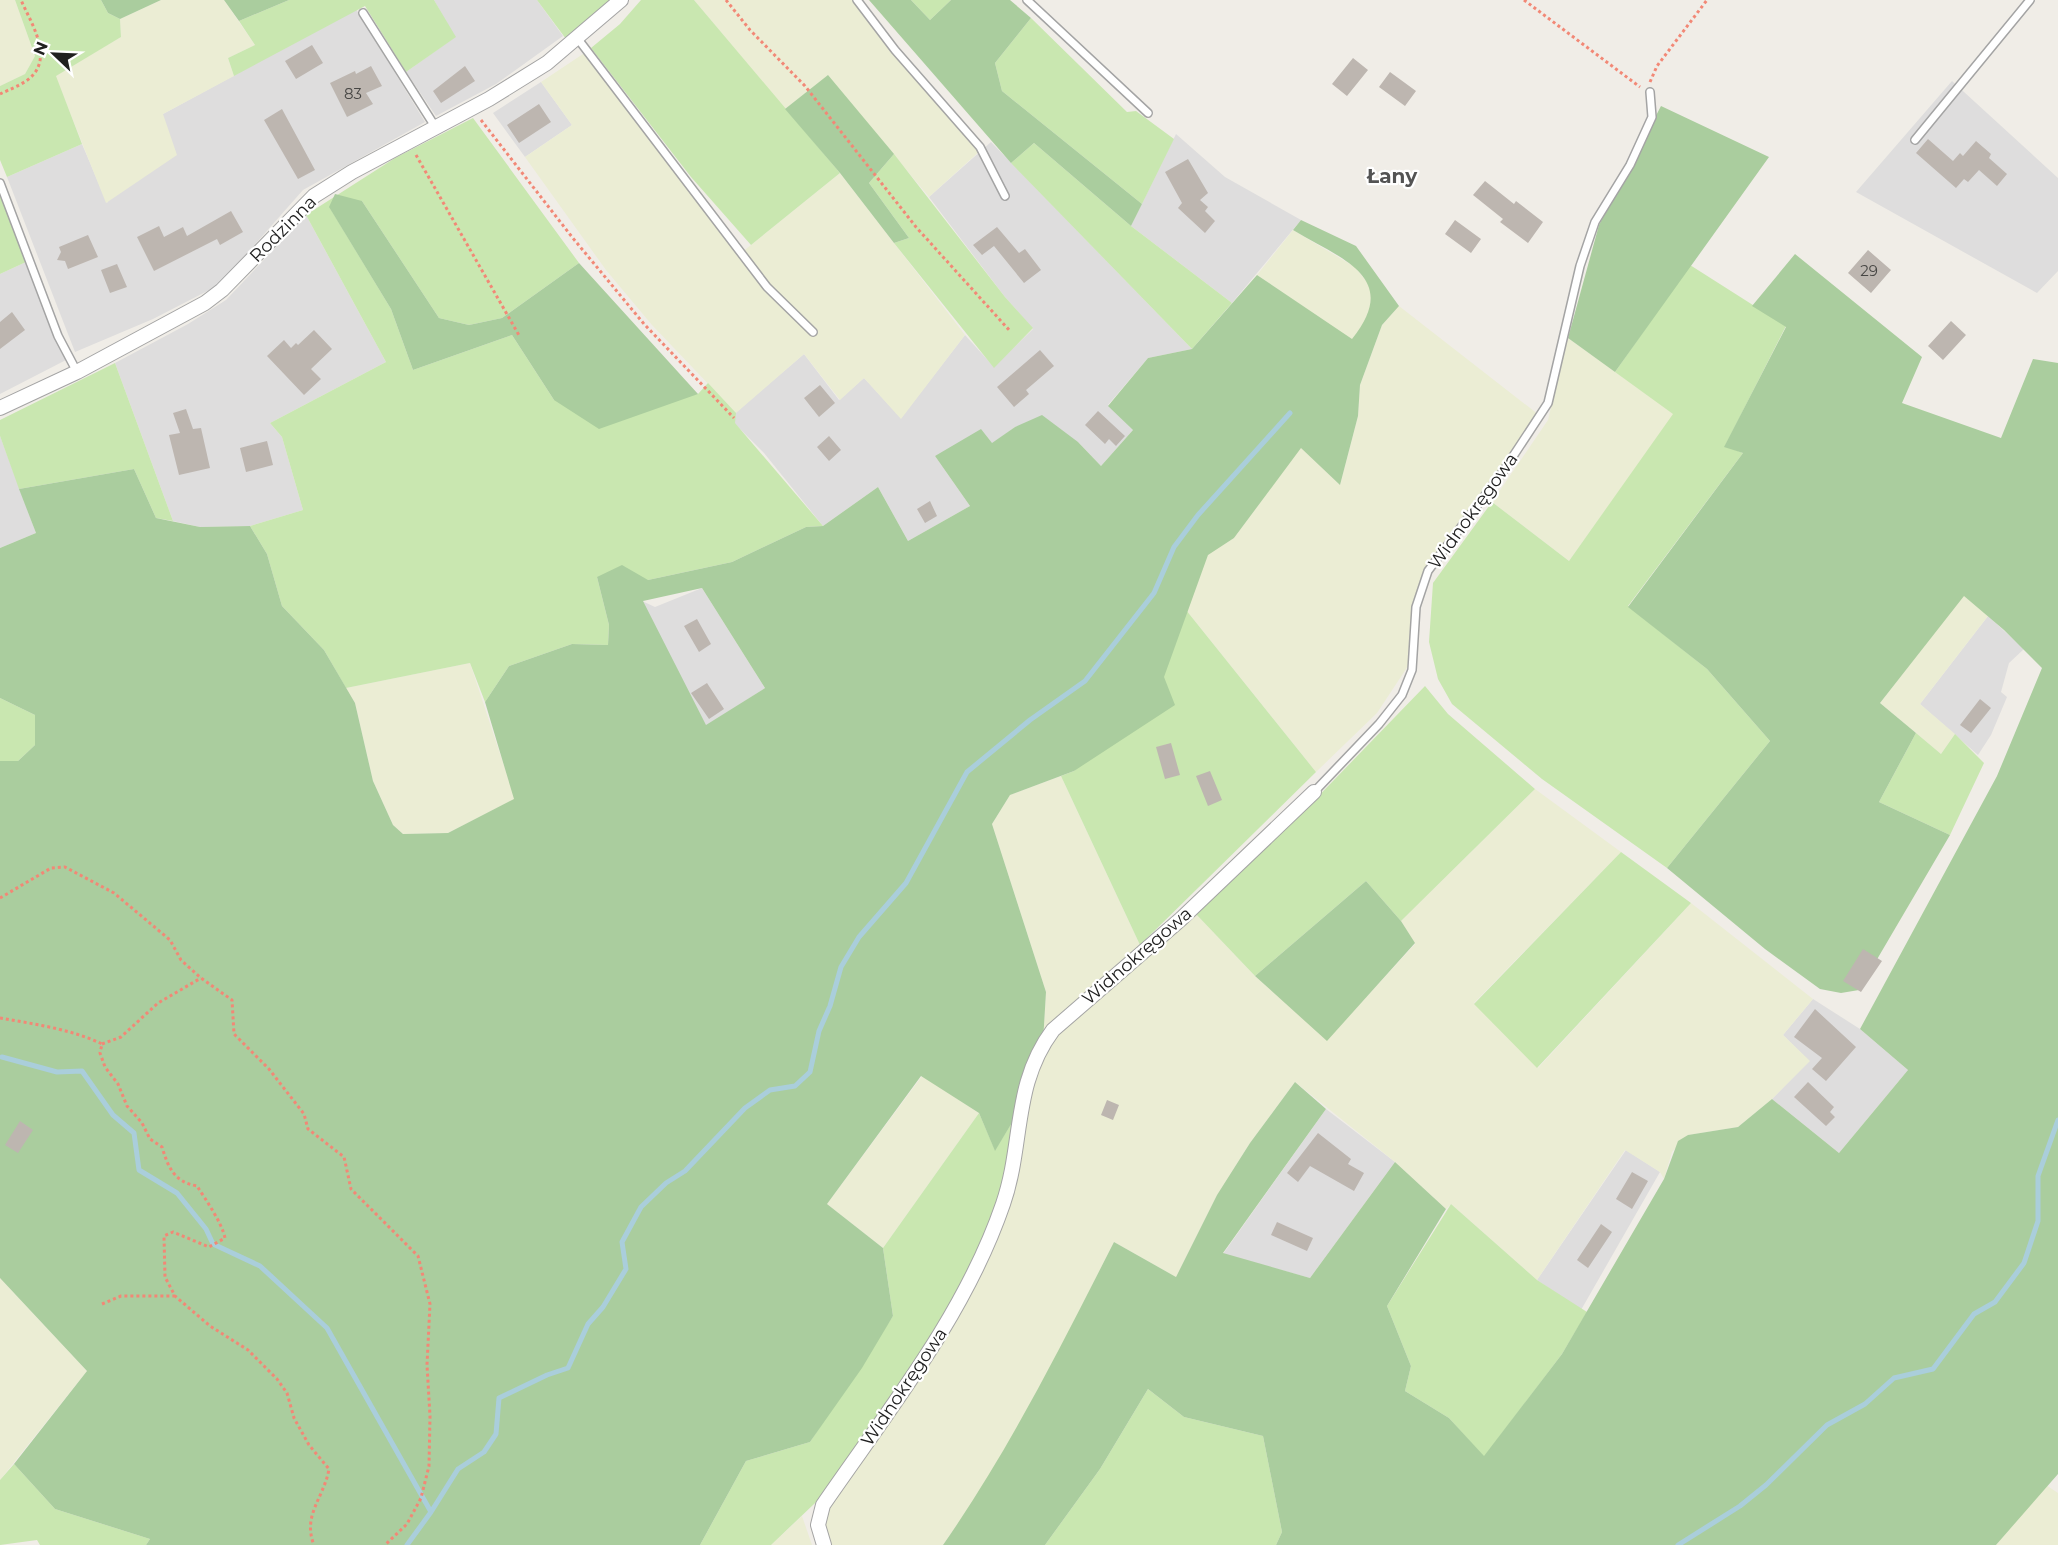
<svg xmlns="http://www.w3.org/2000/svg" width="2058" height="1545" font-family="Montserrat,sans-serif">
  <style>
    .residential { fill: #dedddd }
    .farmland { fill: #ebedd4 }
    .grass { fill: #c9e7b0 }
    .forest { fill: #aacd9e; fill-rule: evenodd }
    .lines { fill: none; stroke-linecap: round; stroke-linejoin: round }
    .stream { stroke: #aacedb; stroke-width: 5 }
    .building { fill: #bdb6b0 }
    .lane-casing { stroke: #a4a4a4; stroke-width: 10 }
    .street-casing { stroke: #a4a4a4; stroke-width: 16 }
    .path { stroke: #f28876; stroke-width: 3; stroke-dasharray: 3 3; stroke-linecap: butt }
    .lane { stroke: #fff; stroke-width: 7 }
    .street { stroke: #fff; stroke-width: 14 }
    .labels { text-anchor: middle; stroke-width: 4.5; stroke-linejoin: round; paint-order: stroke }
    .number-label { font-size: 15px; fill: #474644 }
    .street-label { font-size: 18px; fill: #202020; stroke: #fff }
    .neighbourhood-label { font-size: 20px; font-weight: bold; fill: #535353; stroke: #fff }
  </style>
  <rect width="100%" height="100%" fill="#f0ede7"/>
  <path class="residential" d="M434,0H537L563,36L496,84L436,116L406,72L455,37Z
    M356,9L425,122L303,190L219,285L153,319L75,352L7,177L82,144L107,203L163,114Z
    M1952,81L2058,178V271L2037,293L1856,192Z
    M541,82L572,125L525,157L493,113Z
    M1176,134L1225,177L1301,220L1232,303L1131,226Z
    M991,142L1192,349L1148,358L1108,405L1133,430L1101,466L1078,442L1015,427L992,444L935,456L970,506L908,541L878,487L823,526L764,453L729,418L804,354L839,400L864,378L901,418L965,335L994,367L1033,329L1005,297L929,197Z
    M306,215L386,362L270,423L282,437L303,510L250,526L200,527L173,521L115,363L188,324L226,300Z
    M26,262L66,360L0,394V274Z
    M0,436L36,533L0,548Z
    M702,588L765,688L706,726L642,601L655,607Z
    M1988,616L2024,649L2009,663L2001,692L2007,697L1991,735L1978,755L1920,704Z
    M1813,999L1860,1029L1908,1070L1839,1153L1772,1099L1809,1061L1783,1035Z
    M1326,1109L1395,1162L1310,1278L1223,1254Z
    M1626,1150L1660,1172L1581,1310L1537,1280Z"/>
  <path class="farmland" d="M0,0H15L35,56L25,74L0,86Z
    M161,0H224L255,45L228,58L234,76L163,114L177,155L106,203L55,75L121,37L120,19Z
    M694,0H854L982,149L929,197L828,76L785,109Z
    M586,52L681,181L732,235L741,253L840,173L965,335L901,419L864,378L840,400L804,354L736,413L652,325L606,270L525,157L572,125L541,82Z
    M1293,230L1355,267L1371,287L1372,308L1366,322L1352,340L1257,275Z
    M1399,306L1539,415L1425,569L1416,594L1410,663L1377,713L1316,772L1186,610L1208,554L1234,538L1301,447L1340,485L1358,416L1360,385L1382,325Z
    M1568,338L1674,414L1569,561L1492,502L1548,420Z
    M1964,595L1988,616L1920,704L1955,734L1941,754L1880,703Z
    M470,663L515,799L448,833L403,834L393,825L373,781L355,703L346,688Z
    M1061,776L1140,945L1043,1042L1046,992L992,824L1010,795Z
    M1535,789L1621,852L1474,1003L1538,1068L1691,903L1813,999L1783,1035L1810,1061L1772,1099L1738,1127L1688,1135L1672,1152L1664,1179L1660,1172L1625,1150L1537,1280L1451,1204L1446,1209L1395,1162L1295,1082L1250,1143L1217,1195L1176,1277L1114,1242L1047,1375L984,1486L943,1545H826L821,1522L1030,1090L1043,1058L1058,1035L1126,971L1195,913L1255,976L1327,1040L1415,944L1401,921Z
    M922,1076L979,1113L883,1248L827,1204Z
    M0,1278L87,1371L0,1480Z
    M2046,1485L2058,1493V1545H1996Z
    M802,1516L812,1545H771Z"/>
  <path class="grass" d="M15,0H101L108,13L120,19L121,37L56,76L82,144L7,177L0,160V86L25,74L35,56Z
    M289,0H434L456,37L406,72L365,6L234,76L228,58L255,45L239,21Z
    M537,0H611L566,39Z
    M641,0H694L840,173L751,245L691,177L591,48L620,24Z
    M911,0H951L930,20Z
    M1031,18L1127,112L1136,111L1174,139L1142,204L1002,91L995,63Z
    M473,118L579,263L502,318L469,325L439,318L362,201L330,208L391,309L413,370L512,335L554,400L698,394L708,383L736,413L735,423L823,526L806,527L732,562L648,580L597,577L609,625L608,645L572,644L509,666L485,702L470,663L346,688L324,650L282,606L267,554L250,526L303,510L282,437L270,423L386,362L306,215L395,158Z
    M1034,143L1131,226L1232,303L1192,349L1011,163Z
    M894,154L1005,297L1033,328L994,368L894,243L909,238L869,183Z
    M0,195L26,262L0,274Z
    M1690,265L1786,326L1725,446L1743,453L1628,606L1707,669L1770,741L1667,868L1542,779L1452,704L1438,679L1429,642L1433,583L1492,502L1569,561L1673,414L1615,372Z
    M115,363L173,521L156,518L134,469L19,489L0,436V420Z
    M1186,610L1316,772L1140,945L1061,776L1074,771L1163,677Z
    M1425,686L1448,714L1535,789L1401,921L1366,881L1255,976L1195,913L1303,812Z
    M0,698L35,715V745L18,761H0Z
    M1916,733L1941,754L1955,734L1984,763L1950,835L1879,802Z
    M1621,852L1691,903L1537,1068L1474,1004Z
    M979,1113L995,1150L1016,1116L1002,1189L987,1238L956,1299L834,1485L771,1545H700L746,1461L810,1442L893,1316L883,1248Z
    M1451,1204L1537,1280L1587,1312L1562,1354L1484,1457L1449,1418L1405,1391L1411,1366L1387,1306Z
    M1148,1389L1184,1417L1263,1436L1282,1532L1276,1545H1045L1100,1469Z
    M14,1464L55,1509L150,1539L146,1545H40L37,1540L0,1545V1480Z"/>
  <path class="forest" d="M101,0H161L120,19L108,13Z
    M224,0H289L239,21Z
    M869,0H911L930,20L951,0H1010L1031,18L995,63L1002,91L1142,204L1131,226L1034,143L1011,163Z
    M828,75L894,154L869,183L909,238L894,243L840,173L785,109Z
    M1661,106L1769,157L1615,372L1568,338L1599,225Z
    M335,194L362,201L439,318L469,325L502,318L579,263L698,394L599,429L554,400L512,335L413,370L391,309L329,207Z
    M1301,220L1356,246L1399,306L1382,325L1360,385L1358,416L1340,485L1301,448L1234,538L1208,555L1164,677L1175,705L1074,771L1010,795L992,824L1046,992L1043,1042L1016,1116L995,1151L979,1113L921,1076L827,1204L883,1248L893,1316L862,1368L810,1442L746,1461L700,1545H146L150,1539L55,1509L14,1464L87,1371L0,1278V761H18L35,745V715L0,698V548L36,533L19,489L134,469L156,518L200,527L250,526L267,554L282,606L324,650L355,703L373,781L393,825L403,834L448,833L514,799L485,702L509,666L572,644L608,645L609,625L597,577L622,565L648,580L732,562L806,527L823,526L878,487L908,541L970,506L935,456L981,429L992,443L1015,427L1042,415L1078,442L1101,466L1133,430L1108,406L1148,358L1192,349L1257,275L1352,339C1402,277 1341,259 1293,230ZM702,588L765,688L706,725L643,601Z
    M1795,254L1922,357L1902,403L2001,438L2033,359L2058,363V1474L1996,1545H1276L1282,1532L1263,1436L1184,1417L1148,1389L1100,1469L1045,1545H943C1010,1449 1061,1346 1114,1242L1176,1277L1217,1195L1250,1143L1295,1082L1326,1109L1223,1253L1310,1278L1395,1162L1446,1209L1387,1306L1411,1366L1405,1391L1449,1418L1484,1456L1562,1354L1664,1179L1678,1141L1688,1135L1738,1127L1772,1099L1839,1153L1908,1070L1860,1029L1997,776L2042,668L2004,630L1964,596L1880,703L1916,733L1879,802L1950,835L1859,990L1841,993L1820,989L1765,949L1667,868L1770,741L1707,669L1628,607L1743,453L1724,447L1786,327L1752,306Z
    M1366,881L1401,921L1415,943L1327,1041L1255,976Z"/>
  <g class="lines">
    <path class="stream" d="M2,1057L57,1072L82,1071L113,1115L134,1133L139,1170L177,1193L206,1229L213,1244L260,1266L327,1328L431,1512L407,1545
      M431,1512L458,1469L484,1452L496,1434L499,1398L547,1375L568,1368L588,1324L603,1307L626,1269L622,1242L641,1207L666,1183L685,1171L745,1108L770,1090L795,1086L810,1072L819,1031L830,1006L841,967L859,937L906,883L967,772L1030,720L1085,681L1154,593L1174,547L1198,515L1290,413
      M1678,1545L1740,1506L1766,1485L1827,1425L1865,1404L1894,1378L1933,1369L1974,1314L1995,1302L2024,1263L2038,1221V1176L2058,1120"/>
  </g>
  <path class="building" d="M312,45L323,63L296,79L285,61Z
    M1353,58L1368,70L1347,96L1332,84Z
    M371,66L382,86L366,93L373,104L347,117L330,83L355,71L356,74Z
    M465,66L475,81L441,103L433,91Z
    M1390,72L1416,91L1405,106L1379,87Z
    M539,104L551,122L519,143L507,125Z
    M282,109L315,170L298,179L264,120Z
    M1928,139L1953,161L1960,153L1963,156L1976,141L1991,154L1989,158L2007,174L1997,186L1979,170L1968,182L1964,179L1956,188L1916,153Z
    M1188,159L1208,193L1200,200L1208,207L1205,211L1215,221L1205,233L1178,208L1182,203L1165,172Z
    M1485,181L1514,204L1516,201L1543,222L1528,243L1500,222L1503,219L1473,195Z
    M231,211L243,232L220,245L217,239L154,271L137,237L159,226L164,237L183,227L187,236Z
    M1455,220L1481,239L1471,253L1445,234Z
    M997,227L1019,253L1025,249L1041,270L1024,283L994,246L982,255L973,245Z
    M88,235L98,257L68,269L65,261L57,260L61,252L59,247Z
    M1868,250L1891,270L1871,293L1848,273Z
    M117,264L127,287L110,293L101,270Z
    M12,312L25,330L0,349V322Z
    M1951,321L1966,335L1943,360L1928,346Z
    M314,330L332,349L311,369L321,379L304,395L267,356L284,340L291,348L296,343L298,345Z
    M1040,350L1054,366L1026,390L1029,394L1014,407L997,387Z
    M820,385L835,403L819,417L804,398Z
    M186,409L193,429L201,428L210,468L179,475L169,435L180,433L173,413Z
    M1098,411L1125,436L1116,446L1109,439L1105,444L1085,425Z
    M829,436L841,450L829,461L817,447Z
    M267,441L273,465L246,472L240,448Z
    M930,501L937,516L925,523L917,509Z
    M697,619L711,644L699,652L684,626Z
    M707,683L724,709L709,719L691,693Z
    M1980,699L1991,708L1971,733L1960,725Z
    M1171,743L1180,775L1165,779L1156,747Z
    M1210,771L1222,800L1208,806L1196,776Z
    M1863,949L1882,961L1861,992L1843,981Z
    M1815,1009L1856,1047L1826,1081L1812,1069L1822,1058L1794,1037Z
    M1808,1082L1834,1107L1830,1112L1835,1117L1826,1126L1794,1097Z
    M1107,1100L1119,1105L1113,1120L1101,1115Z
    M20,1121L33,1130L18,1153L5,1145Z
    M1318,1133L1351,1159L1348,1164L1364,1173L1354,1191L1310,1166L1298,1182L1287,1173Z
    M1632,1172L1648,1181L1632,1209L1616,1199Z
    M1277,1222L1313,1238L1307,1251L1271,1235Z
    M1601,1224L1612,1232L1588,1268L1577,1260Z"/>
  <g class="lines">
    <g class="lane-casing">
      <path id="lane" d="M857,0L895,50L980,147L1005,196
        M1027,0L1148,113
        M363,13L436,128
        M578,39L767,287L813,332
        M1915,140L2030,0
        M0,183L58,336L77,372
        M1314,792L1379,724L1402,695L1412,670L1416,607L1428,571L1504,470L1548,403L1580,266L1595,222L1630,165L1652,117L1650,92"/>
    </g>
    <g class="street-casing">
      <path id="street" d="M0,408L77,372L205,303L222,290L314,196L352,172L489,99L547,63L621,0
        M824,1545L818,1525L823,1505C889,1409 965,1315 1003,1204C1024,1143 1012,1085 1053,1030L1181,919L1314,792"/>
    </g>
    <path class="path" d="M726,0L750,30L805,86L916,227L1010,331
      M1524,0L1640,87
      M1650,82L1657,66L1707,0
      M0,94C10,89 25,84 33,75C52,54 30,21 21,0
      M481,120L572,237L644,324L734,418
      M416,155L520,337
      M0,898L51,868L65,867L114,893L170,940L181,960L201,978L232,1000L234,1034L269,1069L304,1114L308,1129L344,1157L351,1189L418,1256L430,1304L427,1365L430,1416L429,1466L421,1498L407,1524L385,1545
      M0,1018C34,1024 71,1029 102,1044L100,1053L105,1067L118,1084L127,1106L142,1123L150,1139L162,1147C168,1167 174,1182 197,1186C206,1200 222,1223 225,1238L209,1247L173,1232L164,1236L165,1277L175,1296L210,1326L248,1350L277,1379L287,1393L294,1418L309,1445L329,1469C324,1498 302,1515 314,1545
      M102,1044L121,1037L158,1003L201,978
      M102,1304L121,1296H175"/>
    <use href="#lane" class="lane"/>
    <use href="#street" class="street"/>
  </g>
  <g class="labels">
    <g class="number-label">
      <text x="353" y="99">83</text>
      <text x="1869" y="276">29</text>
    </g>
    <g class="street-label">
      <text transform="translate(283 229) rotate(-45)" y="6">Rodzinna</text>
      <text transform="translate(1473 511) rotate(-54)" y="6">Widnokręgowa</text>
      <text transform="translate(1137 956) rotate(-41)" y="6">Widnokręgowa</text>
      <text transform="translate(904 1387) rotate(-56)" y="6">Widnokręgowa</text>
    </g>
    <g class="neighbourhood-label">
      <text x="1392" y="183">Łany</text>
    </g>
  </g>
  <g transform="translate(54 54) rotate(293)" stroke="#ffffff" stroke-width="4.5" paint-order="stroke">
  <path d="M0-4.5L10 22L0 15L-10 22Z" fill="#202020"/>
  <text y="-9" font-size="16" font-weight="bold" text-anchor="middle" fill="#202020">N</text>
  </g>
</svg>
